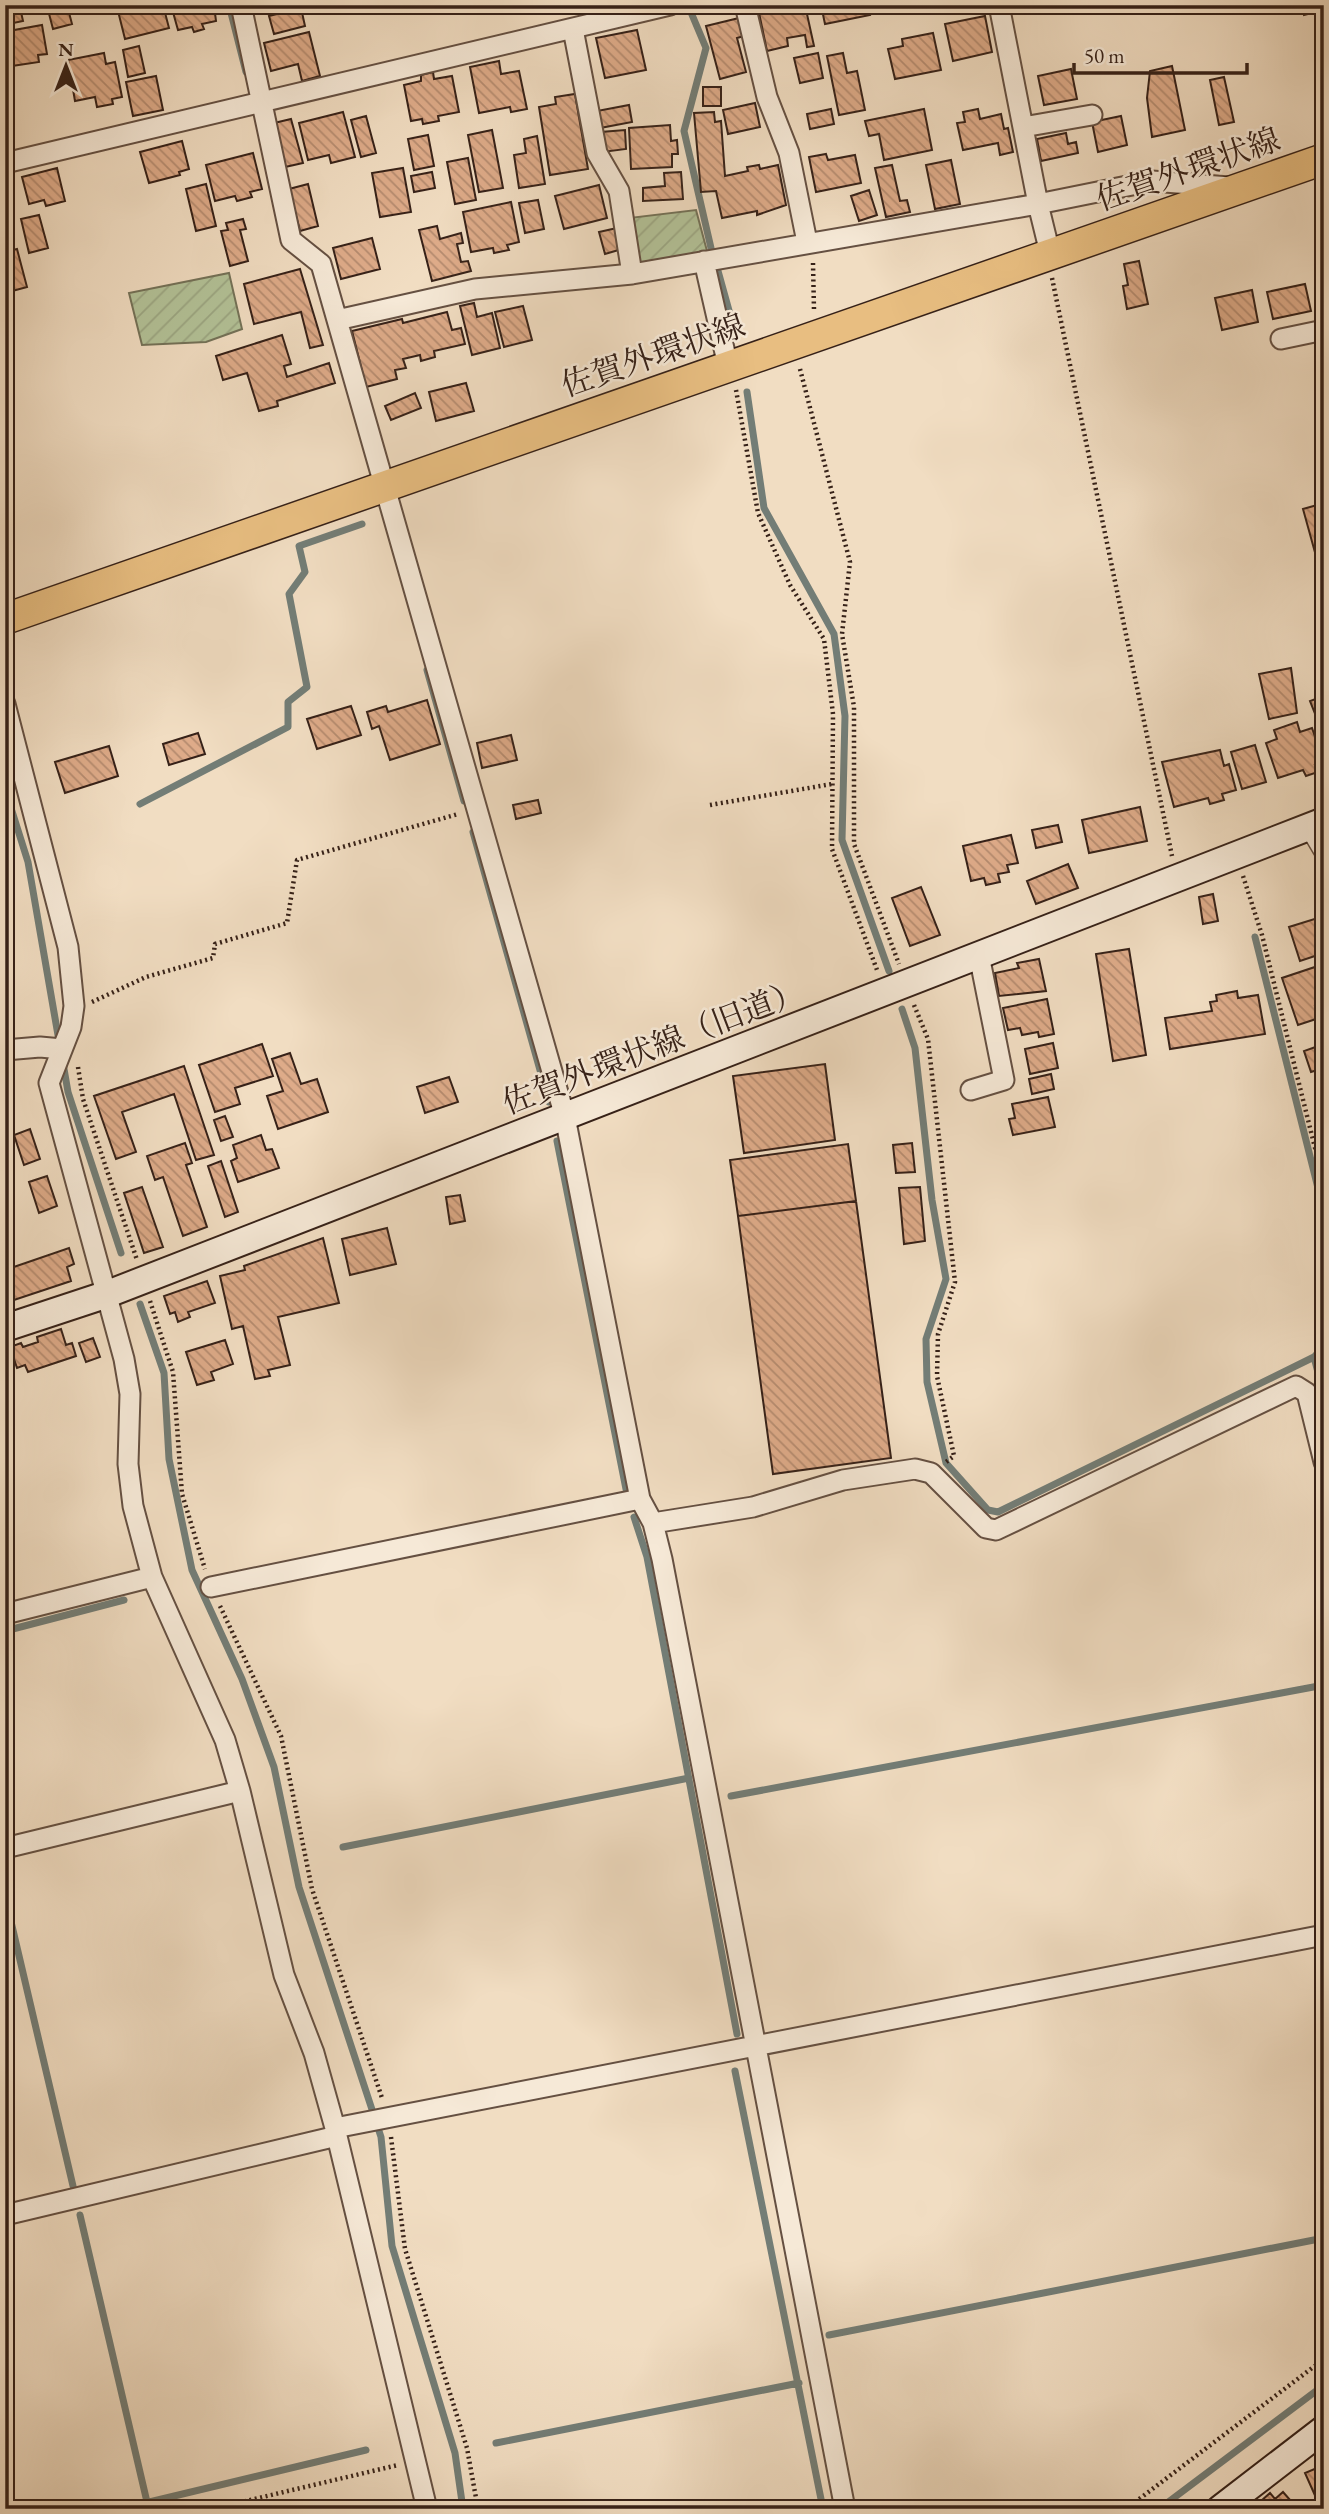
<svg xmlns="http://www.w3.org/2000/svg" width="1329" height="2514" font-family="'EB Garamond','Noto Serif JP',serif">
  <style>
    .garden { fill: url(#garden-furrows); stroke: #747258; stroke-width: 2 }
    .lines { fill: none; stroke-linecap: round; stroke-linejoin: round }
    .stream { stroke: #737d76; stroke-width: 7 }
    .building { fill: url(#building-back-hatch); stroke: #362118; stroke-width: 2 }
    .lane-casing { stroke: #655042; stroke-width: 13 }
    .street-casing { stroke: #655042; stroke-width: 23 }
    .secondary-casing { stroke: #362118; stroke-width: 30 }
    .primary-casing { stroke: #362118; stroke-width: 33 }
    .path { stroke: #362118; stroke-width: 4.5; stroke-dasharray: 2 3.5; stroke-linecap: butt }
    .lane { stroke: #f6e9d7; stroke-width: 10 }
    .street { stroke: #f6e9d7; stroke-width: 19 }
    .secondary { stroke: #f6e9d7; stroke-width: 26 }
    .primary { stroke: #e8be81; stroke-width: 30 }
    .labels { text-anchor: middle; stroke-width: 5; stroke-linejoin: round; paint-order: stroke }
    .street-label { font-size: 32px; fill: #362118; stroke: #f6e9d7 }
  </style>
  <defs>
    <pattern id="garden-furrows" width="10" height="10" patternUnits="userSpaceOnUse" patternTransform="scale(1.75)"><rect width="10" height="10" fill="#b3c298"/><path d="M-1 1l2-2M0 10L10 0M9 11l2-2" fill="none" stroke="#9ba682"/></pattern>
    <pattern id="building-back-hatch" width="6" height="6" patternUnits="userSpaceOnUse" patternTransform="scale(1.75)"><rect width="6" height="6" fill="#deab89"/><path d="M-1 5l2 2M0 0l6 6M5-1l2 2" fill="none" stroke="#b58b6f"/></pattern>
  </defs>
  <rect width="100%" height="100%" fill="#f1ddc2"/>
  <filter id="stains"><feTurbulence type="fractalNoise" baseFrequency=".00286" numOctaves="4"/><feColorMatrix values="0 0 0 0 .2 0 0 0 0 .09 0 0 0 0 .02 0 0 0 .5 -.17"/></filter>
  <radialGradient id="worn" r=".72"><stop offset=".6" stop-color="#630" stop-opacity="0"/><stop offset="1" stop-color="#630" stop-opacity=".3"/></radialGradient>
  <path class="garden" d="M696,210L707,251L636,267L629,218Z
    M229,273L242,329L206,342L142,345L129,293Z"/>
  <g class="lines">
    <path class="stream" d="M229,5L246,72
      M690,10L706,48L684,131L711,248
      M718,271L733,325
      M747,392L764,508L834,634L845,716L842,840L889,971
      M427,670L464,801
      M5,789L28,862L59,1041
      M140,804L288,727V702L307,687L289,594L305,572L299,546L362,524
      M473,832L549,1102
      M5,893L8,891
      M1255,937L1324,1212
      M902,1009L915,1048L932,1200L946,1279L926,1339L927,1382L946,1463L988,1510L998,1512L1314,1357L1324,1395
      M63,1063L68,1092L121,1253
      M557,1141L626,1489
      M140,1304L164,1373L169,1459L192,1570L242,1679L274,1767L299,1887L381,2137L392,2246L455,2453L463,2509
      M1314,1357L1324,1346
      M634,1517L647,1557L737,2034
      M5,1631L124,1600
      M731,1796L1324,1685
      M343,1847L689,1778
      M5,1896L73,2186
      M735,2071L823,2509
      M80,2215L147,2502
      M829,2335L1324,2238
      M496,2443L799,2383
      M120,2509L366,2450
      M1159,2509L1324,2385"/>
  </g>
  <path class="building" d="M67,5L72,24L53,29L47,6Z
    M124,5H163L169,28L125,39L117,7Z
    M171,5H220L222,11L215,13L216,21L202,24L204,29L194,32L192,27L178,30Z
    M774,5H805L814,46L807,47L805,35L787,38L788,46L767,51L758,8Z
    M821,5H868L870,15L825,24Z
    M912,5H933L934,9L913,12Z
    M965,5H983L984,9L967,12Z
    M1302,5H1324V10L1304,15Z
    M301,8L305,26L274,34L269,16Z
    M21,12L23,21L13,23L14,30L42,25L47,54L38,55L39,62L5,67V14Z
    M985,16L992,52L953,61L945,24Z
    M739,18L744,36L737,38L746,72L720,79L706,26Z
    M637,30L646,70L605,78L596,38Z
    M309,32L320,76L302,81L298,64L271,71L264,43Z
    M933,33L941,70L895,79L888,49L903,46L902,39Z
    M139,46L145,73L128,77L123,50Z
    M104,53L106,64L115,62L122,97L112,99L113,104L97,107L95,97L75,101L68,60Z
    M818,53L823,78L800,83L794,58Z
    M843,53L847,73L857,71L865,110L839,115L827,56Z
    M499,61L501,74L519,71L527,109L511,112L510,107L479,113L470,67Z
    M1172,66L1185,130L1152,137L1147,98L1150,71Z
    M1071,69L1077,99L1044,105L1038,76Z
    M433,72L434,79L452,76L459,112L438,116L439,121L423,124L422,119L411,121L404,85L421,81V75Z
    M156,76L163,110L133,116L126,82Z
    M1224,77L1234,122L1219,125L1210,80Z
    M703,87H721V106H703Z
    M575,94L588,169L550,175L539,107L556,104L555,97Z
    M755,103L760,127L728,134L723,110Z
    M629,105L632,122L600,128L597,111Z
    M831,109L834,124L810,129L807,114Z
    M924,109L932,150L884,160L879,134L869,136L865,121Z
    M978,109L980,119L1001,114L1004,129L1008,128L1013,152L1000,155L998,143L963,150L957,123L965,122L963,112Z
    M343,112L355,157L331,163L329,155L308,160L299,123Z
    M714,112L715,122L721,121L725,176L748,171L747,167L759,165L760,169L778,165L786,205L757,215V211L722,218L716,191L701,192L694,113Z
    M366,116L376,153L361,157L351,120Z
    M1121,116L1127,145L1098,152L1092,122Z
    M291,119L303,163L285,167L274,123Z
    M670,125L671,141L677,140L678,154H672V167L631,169L629,128Z
    M492,130L503,188L479,192L468,135Z
    M625,130L626,149L603,152L601,132Z
    M1066,133L1068,144L1076,142L1078,153L1041,161L1037,139Z
    M428,135L434,166L414,170L408,139Z
    M537,136L545,184L519,188L514,155L526,153L524,139Z
    M182,141L189,169L179,172L180,175L149,183L140,152Z
    M253,153L262,189L250,192L252,197L237,201L235,196L215,201L206,165Z
    M826,154L828,160L855,155L861,183L816,192L809,157Z
    M468,158L476,200L455,204L447,162Z
    M951,160L960,204L935,209L926,165Z
    M892,165L900,201L907,200L910,212L886,217L875,168Z
    M57,168L65,201L46,206L44,200L29,204L22,177Z
    M403,168L411,212L380,217L372,173Z
    M432,172L435,188L414,192L411,176Z
    M681,172L683,199L643,201V188L665,186L664,173Z
    M206,184L216,226L196,231L186,189Z
    M308,184L318,226L300,231L289,189Z
    M599,185L607,218L564,229L555,196Z
    M869,190L877,215L859,221L851,196Z
    M538,200L544,229L525,233L519,203Z
    M5,201L11,223L5,225Z
    M511,202L519,242L507,245L509,250L494,253L493,248L471,252L463,212Z
    M39,215L48,248L29,253L21,219Z
    M243,219L246,229L240,230L248,261L230,266L221,231L228,230L226,223Z
    M437,226L440,239L461,233L463,243L457,244L461,262L468,261L471,271L432,281L419,230Z
    M617,228L622,249L605,254L599,232Z
    M372,238L380,269L341,279L333,248Z
    M17,249L27,287L5,293V252Z
    M1139,261L1148,304L1127,309L1123,286L1128,285L1124,264Z
    M300,269L323,345L310,348L301,312L254,324L244,284Z
    M1305,284L1311,311L1273,319L1267,292Z
    M1252,290L1258,322L1222,330L1215,298Z
    M474,303L477,317L492,313L500,348L472,355L460,306Z
    M523,306L532,340L504,347L495,312Z
    M447,312L452,330L461,328L465,344L434,351L435,357L421,361L420,355L403,359L406,368L395,370L397,379L366,387L352,331L402,319L403,323Z
    M282,335L291,364L284,366L287,377L329,363L335,383L277,401L278,406L259,411L247,373L223,380L216,356Z
    M466,383L474,411L436,421L429,392Z
    M415,393L421,408L391,420L385,406Z
    M1324,503V565L1319,567L1303,509Z
    M1291,668L1297,713L1269,719L1259,674Z
    M1324,696V724L1320,726L1310,701Z
    M427,700L440,744L390,760L379,726L372,729L367,712L386,706L388,712Z
    M351,706L361,735L317,749L307,719Z
    M1297,722L1300,732L1312,728L1324,763L1315,765L1318,772L1306,776L1303,770L1278,778L1266,743L1277,739L1274,730Z
    M198,733L205,754L169,765L163,744Z
    M511,735L517,760L482,768L477,743Z
    M1255,745L1266,782L1242,789L1231,752Z
    M109,746L118,776L65,793L55,762Z
    M1220,750L1224,766L1229,764L1236,790L1222,794L1224,800L1210,804L1208,798L1174,807L1162,762Z
    M538,800L541,813L516,819L513,805Z
    M1140,807L1147,841L1089,853L1082,820Z
    M1058,825L1062,842L1036,848L1032,830Z
    M1011,835L1018,863L1007,865L1009,872L998,874L1000,882L986,885L984,878L971,881L963,846Z
    M1068,864L1078,888L1036,904L1027,881Z
    M921,887L940,935L910,946L892,898Z
    M1213,894L1218,921L1203,924L1199,897Z
    M1324,916V953L1300,961L1289,927Z
    M1129,949L1146,1055L1113,1061L1096,954Z
    M1039,959L1046,991L999,996L995,973L1019,968L1017,963Z
    M1324,964V1003L1315,1006L1319,1018L1298,1025L1282,978Z
    M1237,991L1238,998L1258,995L1265,1034L1170,1049L1165,1018L1212,1011L1210,1002L1217,1001L1216,995Z
    M1047,999L1054,1034L1039,1037L1038,1032L1022,1035L1020,1028L1008,1030L1003,1008Z
    M1053,1043L1058,1068L1030,1074L1025,1049Z
    M262,1044L273,1076L235,1088L240,1104L215,1112L199,1065Z
    M1324,1044V1068L1311,1072L1304,1051Z
    M290,1053L301,1084L317,1079L328,1112L278,1129L267,1096L283,1091L272,1059Z
    M825,1064L835,1140L744,1153L733,1076Z
    M184,1066L214,1155L196,1160L174,1094L122,1112L136,1152L116,1159L94,1096Z
    M1051,1074L1054,1089L1032,1094L1029,1079Z
    M449,1077L458,1102L425,1113L417,1087Z
    M1048,1097L1055,1127L1013,1135L1009,1119L1015,1118L1012,1104Z
    M225,1116L233,1137L221,1141L214,1120Z
    M1324,1116V1140L1318,1117Z
    M30,1129L40,1159L24,1165L14,1135Z
    M261,1135L266,1150L272,1149L279,1168L238,1182L231,1161L237,1158L233,1145Z
    M185,1143L192,1163L186,1165L207,1227L183,1236L163,1177L155,1180L147,1156Z
    M912,1143L915,1172L896,1173L893,1145Z
    M848,1144L856,1201L738,1216L730,1160Z
    M221,1161L238,1212L225,1217L208,1166Z
    M47,1176L57,1206L39,1213L29,1182Z
    M142,1187L163,1247L144,1253L124,1193Z
    M920,1187L925,1241L904,1244L899,1188Z
    M460,1195L465,1221L450,1224L446,1197Z
    M856,1201L891,1458L773,1474L738,1216Z
    M387,1228L396,1264L350,1275L342,1239Z
    M323,1238L339,1303L278,1317L290,1365L268,1370L270,1376L255,1379L243,1326L232,1329L220,1276L245,1270L244,1266Z
    M69,1248L74,1264L67,1267L71,1281L11,1301L5,1282V1270Z
    M207,1281L215,1303L188,1312L190,1317L178,1322L175,1312L170,1314L164,1296Z
    M61,1329L66,1345L72,1343L76,1356L28,1372L25,1365L17,1368L10,1347L21,1343L23,1347L38,1342L37,1337Z
    M93,1338L100,1357L86,1362L79,1343Z
    M225,1340L233,1364L211,1372L214,1380L197,1385L186,1352Z
    M1324,2465V2509H1321L1305,2473Z
    M1283,2492L1298,2509H1252L1270,2493L1275,2499Z"/>
  <g class="lines">
    <g class="lane-casing">
      <path id="lane" d="M1306,830L1324,860"/>
    </g>
    <g class="street-casing">
      <path id="street" d="M241,5L291,240L321,264L565,1117L640,1499L653,1523L662,1559L845,2509
        M745,5L767,97L789,153L807,242
        M573,29L597,153L619,191L632,274
        M1023,127L1092,115
        M5,163L670,5
        M1050,253L1038,204L1152,181L1229,187
        M704,261L728,366
        M337,320L475,289L632,274L1038,204L999,5
        M1281,339L1324,330
        M5,704L68,947L74,1006L71,1027L49,1083L124,1359L130,1394L128,1464L133,1506L152,1577L225,1740L240,1791L284,1975L314,2053L335,2128L427,2509
        M5,1050L40,1047L62,1049
        M971,1090L1004,1080L979,955
        M653,1523L753,1507L843,1480L915,1469L931,1473L986,1528L996,1530L1296,1386L1307,1393L1324,1462
        M211,1587L640,1499
        M5,1614L152,1577
        M5,1848L240,1791
        M335,2128L1324,1935
        M5,2215L337,2136"/>
    </g>
    <g class="secondary-casing">
      <path id="secondary" d="M5,1328L105,1295L1324,821
        M1220,2509L1324,2429"/>
    </g>
    <g class="primary-casing">
      <path id="primary" d="M5,619L1324,159"/>
    </g>
    <path class="path" d="M813,263L814,310
      M1052,278L1172,856
      M800,369L850,562L842,634L854,707V844L899,964
      M736,390L758,513L790,585L824,639L833,714L832,849L877,970
      M710,805L832,784
      M1243,876L1262,935L1324,1184
      M92,1002L146,977L213,958L215,944L287,923L297,860L458,814
      M914,1005L928,1039L955,1282L938,1334L937,1376L954,1456L946,1462
      M78,1067L83,1099L137,1260
      M150,1301L173,1372L182,1494L205,1569
      M220,1606L281,1736L312,1889L382,2098
      M391,2137L405,2249L467,2448L478,2509
      M212,2509L398,2465
      M1126,2509L1324,2359"/>
    <use href="#lane" class="lane"/>
    <use href="#street" class="street"/>
    <use href="#secondary" class="secondary"/>
    <use href="#primary" class="primary"/>
  </g>
  <g class="labels">
    <g class="street-label">
      <text transform="translate(1188 169) rotate(-19)" y="11">佐賀外環状線</text>
      <text transform="translate(653 355) rotate(-19)" y="11">佐賀外環状線</text>
      <text transform="translate(653 1047) rotate(-21)" y="11">佐賀外環状線（旧道）</text>
    </g>
  </g>
  <rect width="1329" height="2514" fill="none" stroke="#f1ddc2" stroke-width="28"/>
  <rect x="7" y="7" width="1315" height="2500" fill="none" stroke="#362118" stroke-width="3.5"/>
  <rect x="14" y="14" width="1301" height="2486" fill="none" stroke="#362118" stroke-width="2"/>
  <g transform="translate(66 66)" stroke="#f6e9d7" stroke-width="5" paint-order="stroke">
  <path d="M0-5L12 26L0 18L-12 26Z" fill="#362118"/>
  <text y="-10" font-size="19" font-weight="bold" text-anchor="middle" fill="#362118">N</text>
  </g>
  <path d="M1074 63v10h173v-10" fill="none" stroke="#362118" stroke-width="3.5"/>
  <text x="1084" y="63" font-size="21" fill="#362118" stroke="#f6e9d7" stroke-width="5" paint-order="stroke">50 m</text>
  <rect width="100%" height="100%" filter="url(#stains)"/>
  <rect width="100%" height="100%" fill="url(#worn)"/>
</svg>
